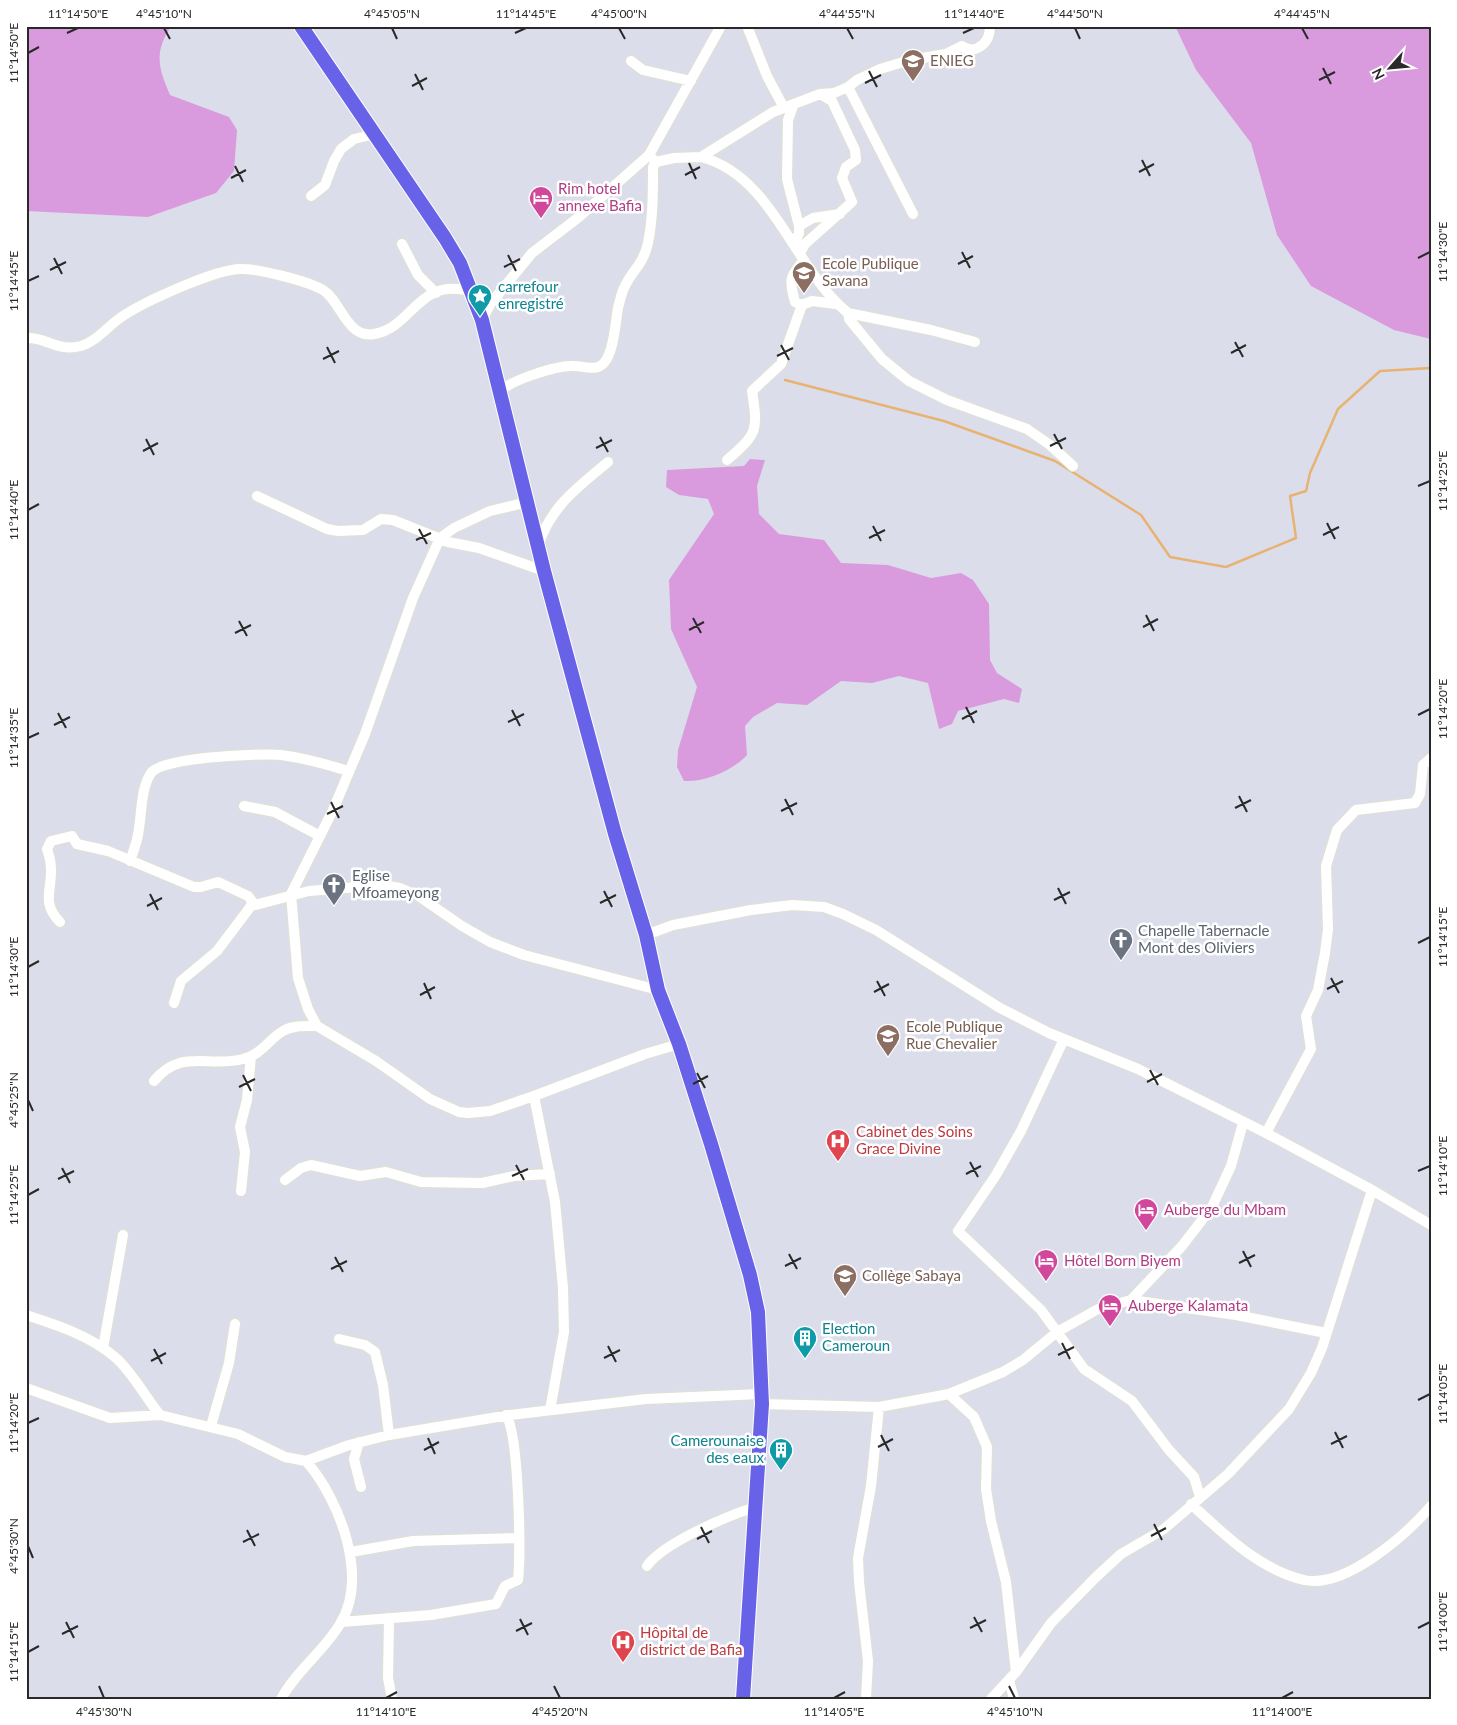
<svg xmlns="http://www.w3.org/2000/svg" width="1457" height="1725" font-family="Lato,sans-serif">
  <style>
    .green { fill: #da9ade }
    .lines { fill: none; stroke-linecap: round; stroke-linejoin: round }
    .stream { stroke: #e8b273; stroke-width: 2.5 }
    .minor-casing { stroke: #e0e1d1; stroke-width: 12 }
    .major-casing { stroke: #fff; stroke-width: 16 }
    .minor { stroke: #fff; stroke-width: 10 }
    .major { stroke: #6862e9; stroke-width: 14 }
    .ticks { fill: none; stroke: #292929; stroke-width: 2 }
    .labels { text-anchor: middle; stroke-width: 5; stroke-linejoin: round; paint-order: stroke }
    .education-label { font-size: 15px; fill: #785e54; stroke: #fff; text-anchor: start }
    .hotel-label { font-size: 15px; fill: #b23c85; stroke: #fff; text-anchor: start }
    .culture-label { font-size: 15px; fill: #0d838f; stroke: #fff; text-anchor: start }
    .worship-label { font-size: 15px; fill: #5b616d; stroke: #fff; text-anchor: start }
    .health-label { font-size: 15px; fill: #be3a42; stroke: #fff; text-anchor: start }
    .neatline { fill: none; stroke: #292929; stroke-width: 2 }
    .ticks-label { font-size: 12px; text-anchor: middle; fill: #292929 }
  </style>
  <rect width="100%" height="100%" fill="#dbdeea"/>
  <path class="green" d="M26,26H171C154,53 158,67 170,95L229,117L237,130L234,171L216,193L148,217L26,211Z
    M1175,26H1431V339L1394,330L1311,286L1277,235L1251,143L1196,70Z
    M750,459L765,460L757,486L759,514L779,534L824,540L841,563L888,565L931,578L961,573L973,580L989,604L990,660L997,673L1022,689L1019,703L1004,699L958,711L952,724L939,729L928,683L899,676L872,683L841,681L807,705L777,703L753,717L745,726L747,755C732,771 706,782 684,781L677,767L678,750L697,687L671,629L669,580L714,514L708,499L679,495L666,487L667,470L744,466Z"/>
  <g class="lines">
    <path class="stream" d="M785,380L944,421L1055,461L1141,515L1170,557L1226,567L1296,538L1290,496L1306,491L1310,473L1338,409L1380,371L1431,368"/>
    <g class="minor-casing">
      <path id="minor" d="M747,26L767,76L784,108
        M631,61L643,70L691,81
        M848,87L913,214
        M793,106L788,120L787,179L799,226V233L795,243
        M701,157C774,176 794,270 848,313L849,319L882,359L909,381L947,400L1027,429L1050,445L1073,466
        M656,162L674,158L701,157L773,112L820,94L834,93L848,87L857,80L880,69L910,60L946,54L962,46C976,57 993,39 989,26
        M311,196L325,185L334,161L341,149L354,139L375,134
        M799,226L813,218L840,214
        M402,244L418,275L436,293
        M800,253L805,244L852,202L842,178L846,167L856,160L855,150L832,101L820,94
        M804,260C789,277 789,280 795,302L802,305L812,301L836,304
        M848,313L931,330L975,342
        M482,320L491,303L532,253L579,217L649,155L721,26
        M26,338C48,337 55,352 81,346C97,341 107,327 120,318C141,303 217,268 242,269C259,269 308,281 323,290C341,301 347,339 374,334C413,328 418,275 473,292
        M501,391C511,380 556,366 571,366C580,365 590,370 598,367C614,362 615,323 618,308C620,301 621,293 625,286C633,269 643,265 648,243C653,218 653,193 653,167L656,162L652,158
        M727,460C758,434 758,430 752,391L781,364L802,305
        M257,496L327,529L338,531L363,530L381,519L393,520L448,542L479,548L544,571
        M528,502L490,511L454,528L440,538L413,598L365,734L333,810L291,894L298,978L308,1009L317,1026L376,1061L430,1099L459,1112L468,1113L490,1111L534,1096
        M538,546C551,506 577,488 608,462
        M244,806L275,812L320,836
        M130,861C134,850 138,840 139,828C142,810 141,788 151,773C162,757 261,753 281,755C304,758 326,764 348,771
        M60,922C41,903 52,890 51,869C51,862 49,855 47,849L51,841L72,836L77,844L108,851L194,887H201L218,882L248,896L252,901L251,906
        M646,935L673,925L751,910L792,905L824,907L843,914L876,930L1000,1008L1049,1033L1138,1069L1266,1133L1372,1190L1431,1225
        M174,1003L181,981L217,951L251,906L309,891L382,885L400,888L417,895L462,926L490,942L524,955L658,990
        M1064,1039L1021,1131L996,1175L958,1231L1041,1310L1084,1369L1132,1401L1169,1450L1194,1477L1200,1497
        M154,1081C181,1048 208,1068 243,1059C261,1055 269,1039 283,1031C293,1025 306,1026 317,1026
        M1266,1133L1311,1049L1306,1016L1318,990L1325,953L1328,929L1326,866L1337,830L1356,810L1415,803L1420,794L1423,765L1431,758
        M285,1180L301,1168L311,1165L360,1176L386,1172L421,1182L482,1183L514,1176L550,1174
        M241,1191L245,1152L240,1127L247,1100L251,1056
        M1131,1300L1236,1315L1326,1333
        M26,1315C57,1325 91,1336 116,1358C133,1373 145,1397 160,1415L238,1434L285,1457L306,1461
        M339,1339L365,1345L375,1352L383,1385L389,1435
        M103,1348L123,1235
        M26,1388L110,1418L160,1415
        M949,1394L974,1417L987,1447L986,1489L991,1521L1006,1582L1016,1672
        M762,1404L879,1407L949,1394L1003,1372L1023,1360L1057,1332L1098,1309L1131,1300L1182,1246L1212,1207L1231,1166L1243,1123
        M550,1410L564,1332L563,1288L555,1202L534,1096L645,1054L679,1044
        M211,1426L229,1363L235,1324
        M359,1442L354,1459L361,1487
        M1191,1504C1224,1534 1258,1569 1304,1580C1345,1589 1406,1535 1431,1506
        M351,1552L413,1541L519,1538
        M647,1566C663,1543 729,1515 756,1507
        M389,1618L388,1678L392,1699
        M341,1622L431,1615L496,1604L505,1586L518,1580C521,1554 519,1434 506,1415
        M1009,1680L1014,1699
        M281,1699C296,1671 324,1651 340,1624C369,1577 340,1500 306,1461L349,1445L389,1435L510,1415L646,1399L761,1394
        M866,1699L868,1661L859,1582L858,1558L871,1486L879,1407
        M991,1699L1016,1672L1051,1623L1096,1577L1121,1554L1164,1529L1228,1474L1289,1409L1311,1373L1322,1348L1372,1190"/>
    </g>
    <g class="major-casing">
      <path id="major" d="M301,26L445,238L460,263L482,320L544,571L615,834L646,935L658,990L679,1044L711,1144L750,1275L758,1312L762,1404L743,1699"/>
    </g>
    <use href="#minor" class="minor"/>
    <use href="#major" class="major"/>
  </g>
  <path class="ticks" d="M164,28L170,39M392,28L397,39M619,28L625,39M847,28L853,39M1075,28L1080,39M1302,28L1308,39M67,33L78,28M515,33L526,28M963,33L974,28M28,53L39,47M1323,68L1331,84M869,71L877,87M415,74L423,90M1319,80L1335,72M865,83L881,75M412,86L427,78M1142,160L1150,176M689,163L696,179M235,166L243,182M1139,172L1154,164M685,175L700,167M231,178L246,170M962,252L970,268M508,255L516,271M54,258L62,274M1418,258L1430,252M958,264L973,256M504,267L520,259M50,270L66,262M28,281L39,276M1235,342L1243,357M781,345L789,360M327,347L335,363M1231,353L1246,345M777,356L793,348M323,359L339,351M1054,434L1062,449M600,437L608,452M146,439L154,455M1050,446L1066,438M596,448L612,440M143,451L158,443M1418,486L1430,481M28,510L39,504M1327,523L1335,539M873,526L881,541M419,529L427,544M1323,535L1339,527M869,538L885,530M416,540L431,533M1146,615L1154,631M693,618L701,633M239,621L247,636M1143,627L1158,619M689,630L704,622M235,633L251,625M966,707L974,723M512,710L520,726M58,713L66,728M1418,715L1430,709M962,719L977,711M508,722L524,714M54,725L70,717M28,738L39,733M1239,796L1247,812M785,799L793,815M331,802L339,818M1235,808L1251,800M781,811L797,803M327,814L343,806M1058,888L1066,904M604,891L612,907M150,894L158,910M1054,900L1070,892M600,903L616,895M147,906L162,898M1418,943L1430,937M28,967L39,961M1331,978L1339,993M877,981L885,996M424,983L431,999M1327,989L1343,981M874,992L889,984M420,995L435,987M1150,1070L1158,1085M697,1073L705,1088M243,1075L251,1091M1147,1082L1162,1074M693,1084L708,1076M239,1087L255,1079M28,1100L33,1111M970,1162L978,1177M516,1165L524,1180M62,1168L70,1183M1418,1171L1430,1166M966,1174L981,1166M512,1176L528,1169M58,1179L74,1171M28,1195L39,1189M1243,1251L1251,1267M789,1254L797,1269M335,1257L343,1272M1239,1263L1255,1255M785,1266L801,1258M331,1269L347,1261M1062,1343L1070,1359M608,1346L616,1362M154,1349L162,1364M1058,1355L1074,1347M604,1358L620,1350M151,1361L166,1353M1418,1400L1430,1394M28,1423L39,1418M1335,1432L1343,1448M881,1435L889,1451M428,1438L435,1454M1331,1444L1347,1436M878,1447L893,1439M424,1450L439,1442M1154,1524L1162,1540M701,1527L709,1543M247,1530L255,1546M1151,1536L1166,1528M697,1539L712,1531M243,1542L259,1534M28,1546L33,1558M974,1617L982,1632M520,1619L528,1635M66,1622L74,1638M970,1628L986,1620M1418,1628L1430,1622M516,1631L532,1623M62,1634L78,1626M28,1652L39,1646M99,1686L104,1698M554,1686L560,1698M1009,1686L1015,1698M386,1698L397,1692M834,1698L845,1692M1282,1698L1293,1692"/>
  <defs>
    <g id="university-pin" transform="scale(1.25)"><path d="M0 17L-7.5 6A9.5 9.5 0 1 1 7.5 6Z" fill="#8d6e63" stroke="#fff"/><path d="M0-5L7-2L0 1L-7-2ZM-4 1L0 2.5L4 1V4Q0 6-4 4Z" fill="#fff"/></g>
    <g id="hotel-pin" transform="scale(1.25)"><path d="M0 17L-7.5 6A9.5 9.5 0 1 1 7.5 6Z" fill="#d1479c" stroke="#fff"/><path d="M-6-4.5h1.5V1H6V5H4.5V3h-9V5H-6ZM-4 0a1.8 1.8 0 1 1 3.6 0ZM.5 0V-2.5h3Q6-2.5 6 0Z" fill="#fff"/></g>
    <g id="school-pin" transform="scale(1.25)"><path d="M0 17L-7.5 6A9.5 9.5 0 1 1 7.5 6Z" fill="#8d6e63" stroke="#fff"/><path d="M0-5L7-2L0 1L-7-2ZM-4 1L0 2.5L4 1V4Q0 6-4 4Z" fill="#fff"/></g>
    <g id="sight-pin" transform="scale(1.25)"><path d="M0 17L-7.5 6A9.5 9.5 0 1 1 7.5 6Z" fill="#0f9aa8" stroke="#fff"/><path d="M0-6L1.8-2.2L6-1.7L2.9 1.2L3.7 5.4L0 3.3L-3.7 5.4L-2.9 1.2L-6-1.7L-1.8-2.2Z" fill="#fff"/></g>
    <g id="church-pin" transform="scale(1.25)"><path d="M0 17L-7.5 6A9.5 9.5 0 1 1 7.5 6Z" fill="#6b7280" stroke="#fff"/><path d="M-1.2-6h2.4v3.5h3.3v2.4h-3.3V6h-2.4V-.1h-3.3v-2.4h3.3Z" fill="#fff"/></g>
    <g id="hospital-pin" transform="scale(1.25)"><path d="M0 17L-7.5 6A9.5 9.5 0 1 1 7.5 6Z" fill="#e0444e" stroke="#fff"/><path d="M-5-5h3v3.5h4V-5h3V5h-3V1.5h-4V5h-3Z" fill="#fff"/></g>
    <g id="building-pin" transform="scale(1.25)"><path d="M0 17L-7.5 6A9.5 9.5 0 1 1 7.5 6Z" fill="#0f9aa8" stroke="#fff"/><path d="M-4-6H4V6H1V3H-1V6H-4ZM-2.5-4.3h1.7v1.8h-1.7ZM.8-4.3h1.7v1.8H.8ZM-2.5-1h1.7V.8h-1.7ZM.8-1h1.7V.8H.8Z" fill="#fff"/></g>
  </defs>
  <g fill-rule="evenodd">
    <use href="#university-pin" x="913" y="61"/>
    <use href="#hotel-pin" x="541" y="198"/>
    <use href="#school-pin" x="804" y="273"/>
    <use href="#sight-pin" x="480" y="296"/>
    <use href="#church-pin" x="334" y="885"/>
    <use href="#church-pin" x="1121" y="940"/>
    <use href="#school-pin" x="888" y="1036"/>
    <use href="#hospital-pin" x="838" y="1141"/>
    <use href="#hotel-pin" x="1146" y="1210"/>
    <use href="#hotel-pin" x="1046" y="1261"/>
    <use href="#university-pin" x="845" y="1276"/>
    <use href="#hotel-pin" x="1110" y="1306"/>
    <use href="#building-pin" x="805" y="1338"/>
    <use href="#building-pin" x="781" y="1450"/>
    <use href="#hospital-pin" x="623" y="1642"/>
  </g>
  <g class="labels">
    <g class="education-label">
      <text x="930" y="66">ENIEG</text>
      <text x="822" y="269">Ecole Publique<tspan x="822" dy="17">Savana</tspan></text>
      <text x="906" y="1032">Ecole Publique<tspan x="906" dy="17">Rue Chevalier</tspan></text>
      <text x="862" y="1281">Collège Sabaya</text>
    </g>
    <g class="hotel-label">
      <text x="558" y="194">Rim hotel<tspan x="558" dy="17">annexe Bafia</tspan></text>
      <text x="1164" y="1215">Auberge du Mbam</text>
      <text x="1064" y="1266">Hôtel Born Biyem</text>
      <text x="1128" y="1311">Auberge Kalamata</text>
    </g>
    <g class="culture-label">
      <text x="498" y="292">carrefour<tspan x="498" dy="17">enregistré</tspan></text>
      <text x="822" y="1334">Election<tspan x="822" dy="17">Cameroun</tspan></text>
      <text x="764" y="1446" text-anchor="end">Camerounaise<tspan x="764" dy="17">des eaux</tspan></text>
    </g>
    <g class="worship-label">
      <text x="352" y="881">Eglise<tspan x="352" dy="17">Mfoameyong</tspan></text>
      <text x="1138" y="936">Chapelle Tabernacle<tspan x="1138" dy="17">Mont des Oliviers</tspan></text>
    </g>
    <g class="health-label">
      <text x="856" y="1137">Cabinet des Soins<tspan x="856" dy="17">Grace Divine</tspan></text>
      <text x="640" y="1638">Hôpital de<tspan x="640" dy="17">district de Bafia</tspan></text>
    </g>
  </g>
  <rect width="1457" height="1725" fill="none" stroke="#ffffff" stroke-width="55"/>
  <g transform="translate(1390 68) rotate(243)" stroke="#ffffff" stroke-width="4" paint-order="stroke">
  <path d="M0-4L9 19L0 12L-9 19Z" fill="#292929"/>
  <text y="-8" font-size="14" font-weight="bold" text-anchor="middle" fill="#292929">N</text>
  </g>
  <rect x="28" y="28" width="1402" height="1670" class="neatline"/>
  <g class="ticks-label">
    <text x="78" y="18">11°14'50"E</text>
    <text x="164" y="18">4°45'10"N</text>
    <text x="392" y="18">4°45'05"N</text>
    <text x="526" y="18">11°14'45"E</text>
    <text x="619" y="18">4°45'00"N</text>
    <text x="847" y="18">4°44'55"N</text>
    <text x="974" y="18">11°14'40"E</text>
    <text x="1075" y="18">4°44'50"N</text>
    <text x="1302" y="18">4°44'45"N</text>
    <text transform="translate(14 53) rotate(-90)" y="4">11°14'50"E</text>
    <text transform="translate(1443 252) rotate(-90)" y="4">11°14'30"E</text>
    <text transform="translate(14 281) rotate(-90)" y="4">11°14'45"E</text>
    <text transform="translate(1443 481) rotate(-90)" y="4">11°14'25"E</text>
    <text transform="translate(14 510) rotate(-90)" y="4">11°14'40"E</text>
    <text transform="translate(1443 709) rotate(-90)" y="4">11°14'20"E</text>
    <text transform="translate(14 738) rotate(-90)" y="4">11°14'35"E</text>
    <text transform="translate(1443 937) rotate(-90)" y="4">11°14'15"E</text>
    <text transform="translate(14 967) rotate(-90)" y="4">11°14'30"E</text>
    <text transform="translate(14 1100) rotate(-90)" y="4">4°45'25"N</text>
    <text transform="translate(1443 1166) rotate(-90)" y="4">11°14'10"E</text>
    <text transform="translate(14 1195) rotate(-90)" y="4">11°14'25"E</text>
    <text transform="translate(1443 1394) rotate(-90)" y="4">11°14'05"E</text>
    <text transform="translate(14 1423) rotate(-90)" y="4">11°14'20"E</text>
    <text transform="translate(14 1546) rotate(-90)" y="4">4°45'30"N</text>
    <text transform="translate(1443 1622) rotate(-90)" y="4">11°14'00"E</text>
    <text transform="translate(14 1652) rotate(-90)" y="4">11°14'15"E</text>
    <text x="104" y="1716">4°45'30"N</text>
    <text x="386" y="1716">11°14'10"E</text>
    <text x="560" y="1716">4°45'20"N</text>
    <text x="834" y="1716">11°14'05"E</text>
    <text x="1015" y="1716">4°45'10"N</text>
    <text x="1282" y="1716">11°14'00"E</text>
  </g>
</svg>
